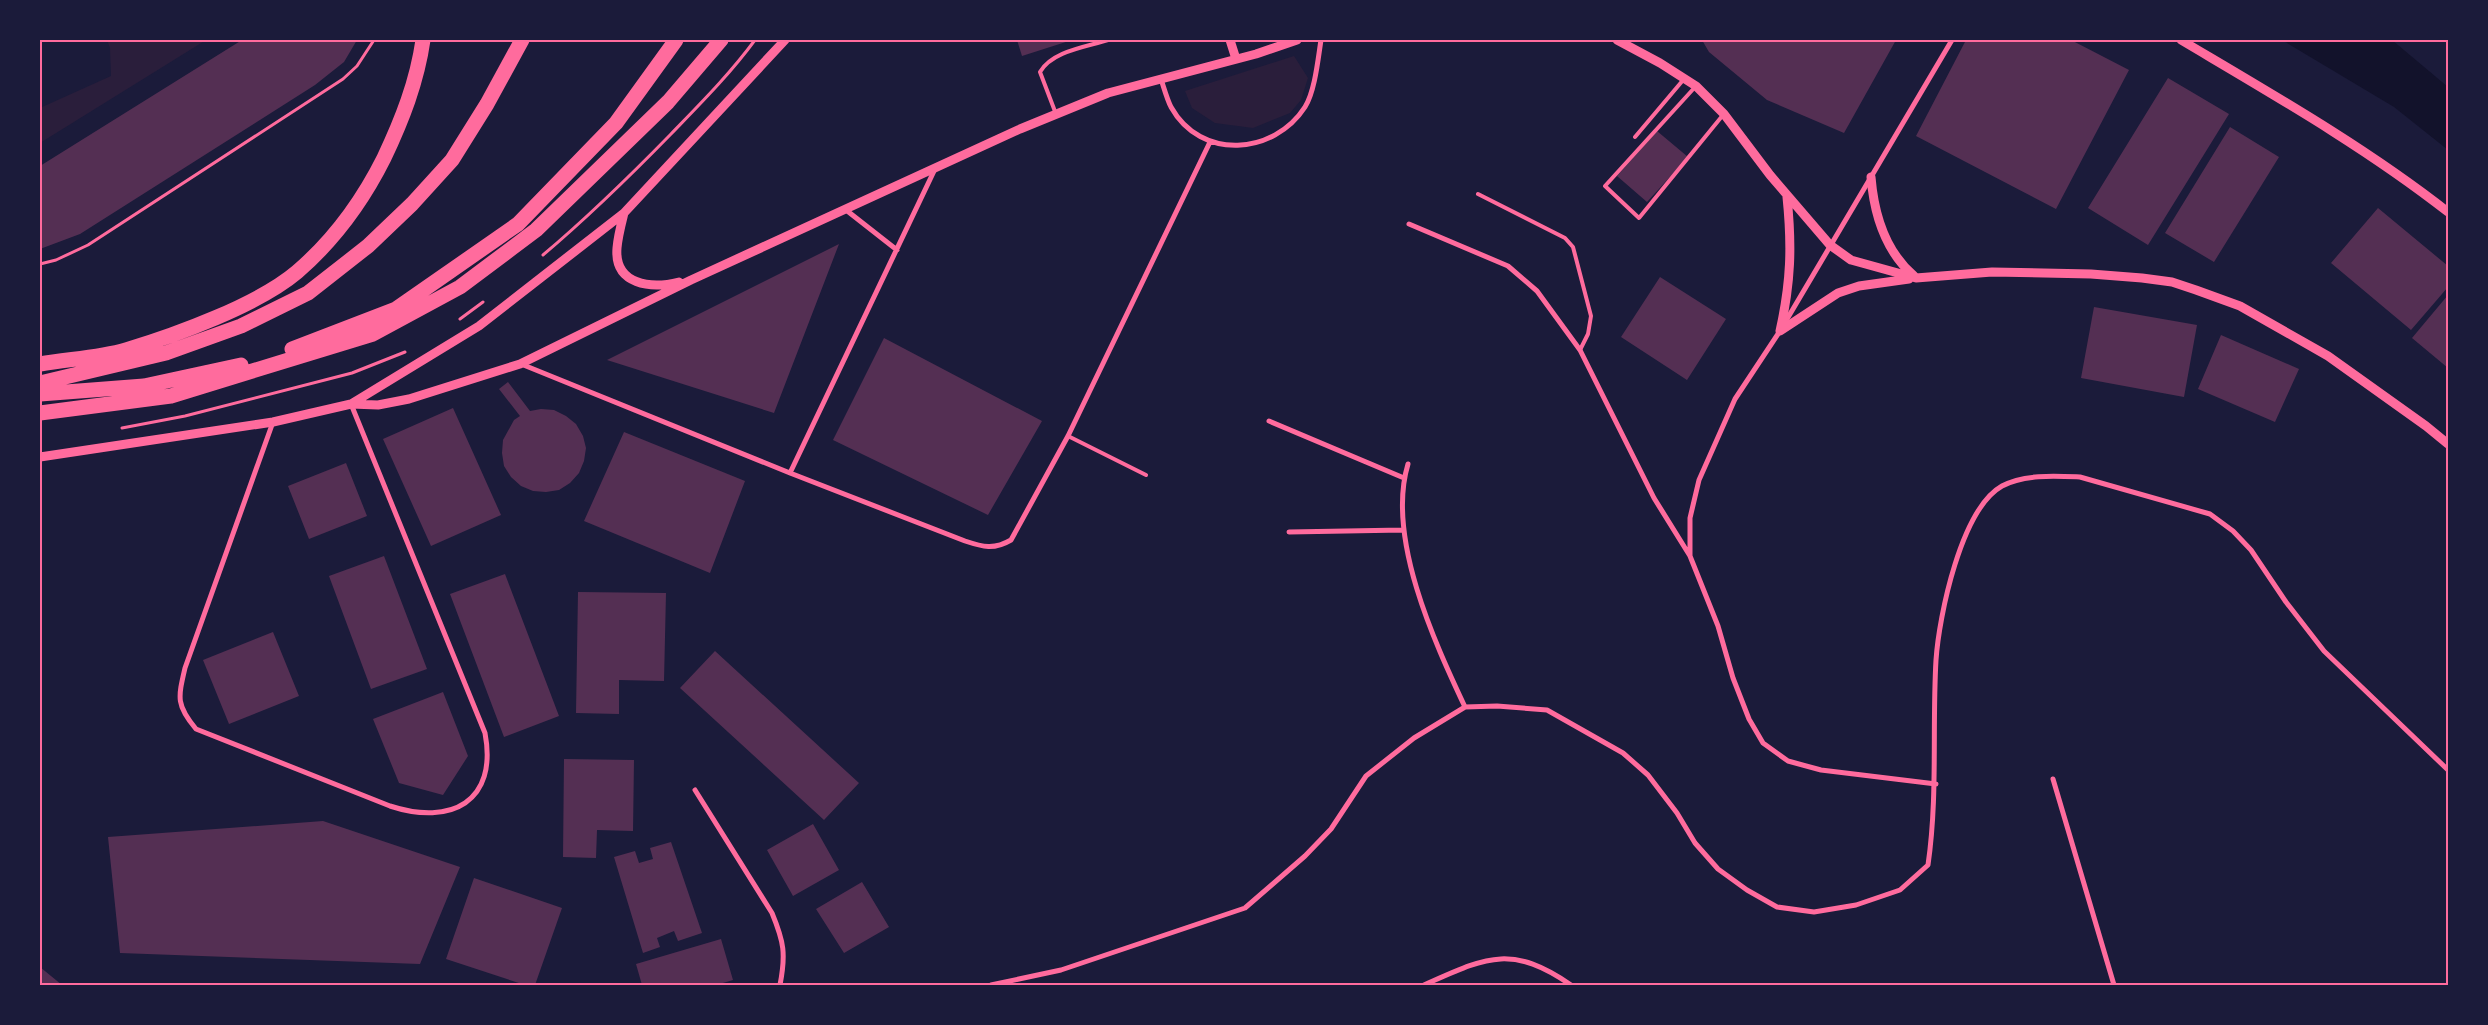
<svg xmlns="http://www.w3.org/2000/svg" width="2488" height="1025" font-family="'Alegreya Sans',sans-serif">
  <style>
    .green { fill: #2a1e3b }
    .water { fill: #12122b }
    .building { fill: #542f53 }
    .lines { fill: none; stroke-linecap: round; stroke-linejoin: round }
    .path { stroke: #ff6b9d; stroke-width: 3 }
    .service { stroke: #ff6b9d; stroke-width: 4 }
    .minor { stroke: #ff6b9d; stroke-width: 5 }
    .tertiary { stroke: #ff6b9d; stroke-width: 9 }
    .motorway { stroke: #ff6b9d; stroke-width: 15 }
    .neatline { fill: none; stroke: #ff6b9d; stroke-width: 2 }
  </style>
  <rect width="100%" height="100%" fill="#1b1b3a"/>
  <path class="green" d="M107,40H206L40,143V108L111,76L110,48Z
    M1294,56L1308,78L1301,100L1290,113L1253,128L1215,123L1192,108L1185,91Z"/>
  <path class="water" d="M2282,40H2392L2448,87V150L2394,107Z"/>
  <path class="building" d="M242,40H357L344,62L315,85L80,234L40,249V166Z
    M1017,40H1072L1022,56Z
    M1702,40H1896L1844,133L1767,100L1709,52Z
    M1966,40H2071L2129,70L2056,209L1916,136Z
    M2168,78L2229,114L2148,245L2088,208Z
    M2230,127L2279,157L2214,262L2165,233Z
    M1657,131L1688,157L1647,202L1617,176Z
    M2378,208L2448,266V287L2411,330L2331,263Z
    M839,244L774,413L607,360Z
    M1660,277L1726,319L1687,380L1621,337Z
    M2448,295V368L2412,338Z
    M2094,307L2197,325L2184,397L2081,378Z
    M2221,335L2299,369L2275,422L2198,389Z
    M884,338L1042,421L988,515L833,440Z
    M508,382L530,411L541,409L554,410L566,416L576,424L583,436L586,448L584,461L579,473L570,483L559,490L546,492L533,491L521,486L511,477L504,466L502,453L503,440L514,420L520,416L499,389Z
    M453,408L501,515L431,546L383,439Z
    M624,432L745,481L710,573L584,521Z
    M346,463L367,516L309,539L288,486Z
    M384,556L427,669L371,689L329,576Z
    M505,574L559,716L504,737L450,594Z
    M578,592L666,593L664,681L619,680V714L576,713Z
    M273,632L299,696L229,724L203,660Z
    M715,651L859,783L824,820L680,688Z
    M443,692L468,756L443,795L399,783L373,719Z
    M564,759L634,760L633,831L597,830L596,858L563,857Z
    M323,821L460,867L420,964L120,953L108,837Z
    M813,824L839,870L793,896L767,850Z
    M671,842L702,933L678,941L674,931L657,938L660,947L643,953L614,857L635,851L639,863L653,859L650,848Z
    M474,878L562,908L535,985H525L446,959Z
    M862,882L889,927L844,953L816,909Z
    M721,939L733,980L716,985H642L636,964Z
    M40,967L62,985H40Z"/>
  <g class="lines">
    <path class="path" d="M543,255C588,217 630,176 671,134C700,104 730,74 755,40
      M40,264L56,260L88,245L343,79L357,66L374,40
      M460,319L483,302
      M122,428L185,416L352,373L405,352"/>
    <path class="service" d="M1696,86L1605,186L1639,218L1723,115
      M1056,114L1040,72C1052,51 1086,47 1108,40
      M1635,137L1684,79
      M1478,194L1565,238L1573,247L1591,316L1588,334L1580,350
      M1068,436L1146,475"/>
    <path class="minor" d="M1161,79C1164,88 1167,99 1171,107C1201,161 1274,155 1305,107C1315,91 1318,59 1321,40
      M846,210L897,250
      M1409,224L1508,266L1537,291L1580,350L1654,498L1690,556
      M521,364L790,473L965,541C983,547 994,550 1011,540L1068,436L1210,142
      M1269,421L1404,478
      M273,422L185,668C178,698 176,705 196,729L390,806C451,826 498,802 485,733L351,404
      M1408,464C1386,537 1434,641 1465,707
      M790,473L935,169
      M1289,532L1403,530
      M2053,779L2114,985
      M1936,784L1821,770L1788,761L1763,743L1749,719L1733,678L1718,626L1690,556V518L1699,480L1735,399L1780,331L1952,40
      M695,790L772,913C784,942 786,954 780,985
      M991,985L1061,970L1245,908L1305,856L1331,829L1366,776L1414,738L1465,707L1497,706L1547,710L1623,753L1648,775L1677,813L1695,843L1718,869L1747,890L1777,907L1814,912L1856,905L1900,890L1928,865C1938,796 1932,729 1936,660C1939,616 1961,509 2002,486C2024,474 2056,476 2080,477L2210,514L2233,531L2251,550L2286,602L2324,651L2448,770
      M1424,985C1485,958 1510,943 1571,985"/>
    <path class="tertiary" d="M1230,40L1236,59
      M1617,40L1660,63L1696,86L1724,114L1770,175L1830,245L1851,260L1916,278L1992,272L2091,274L2142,278L2172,282L2196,290L2240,306L2328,356L2426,426L2448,444
      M2181,40C2272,94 2365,147 2448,212
      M1871,177C1874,214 1885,251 1914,276
      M624,213C621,225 618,236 617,248C614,285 651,289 679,282
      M1780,331L1838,293L1859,286L1909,279
      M1780,331C1791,282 1792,246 1787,197
      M351,404L378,405L409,399L520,364L691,280L1020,129L1108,93L1256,54L1297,40
      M40,457L273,422L351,404L479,326L624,213L785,40"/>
    <path class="motorway" d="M292,349L396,309L518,224L616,123L676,40
      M40,364C68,359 99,358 126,350C176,335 258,305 297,272C333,241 363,200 384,158C402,120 417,82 423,40
      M40,383L166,353L241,326L308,293L368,246L412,204L452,160L487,104L522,40
      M40,394L144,386L241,365
      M40,413L171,396L373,334L460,287L536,230L668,102L721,40"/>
  </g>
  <rect width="2488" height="1025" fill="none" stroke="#1b1b3a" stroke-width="82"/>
  <rect x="41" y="41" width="2406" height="943" class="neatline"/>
</svg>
